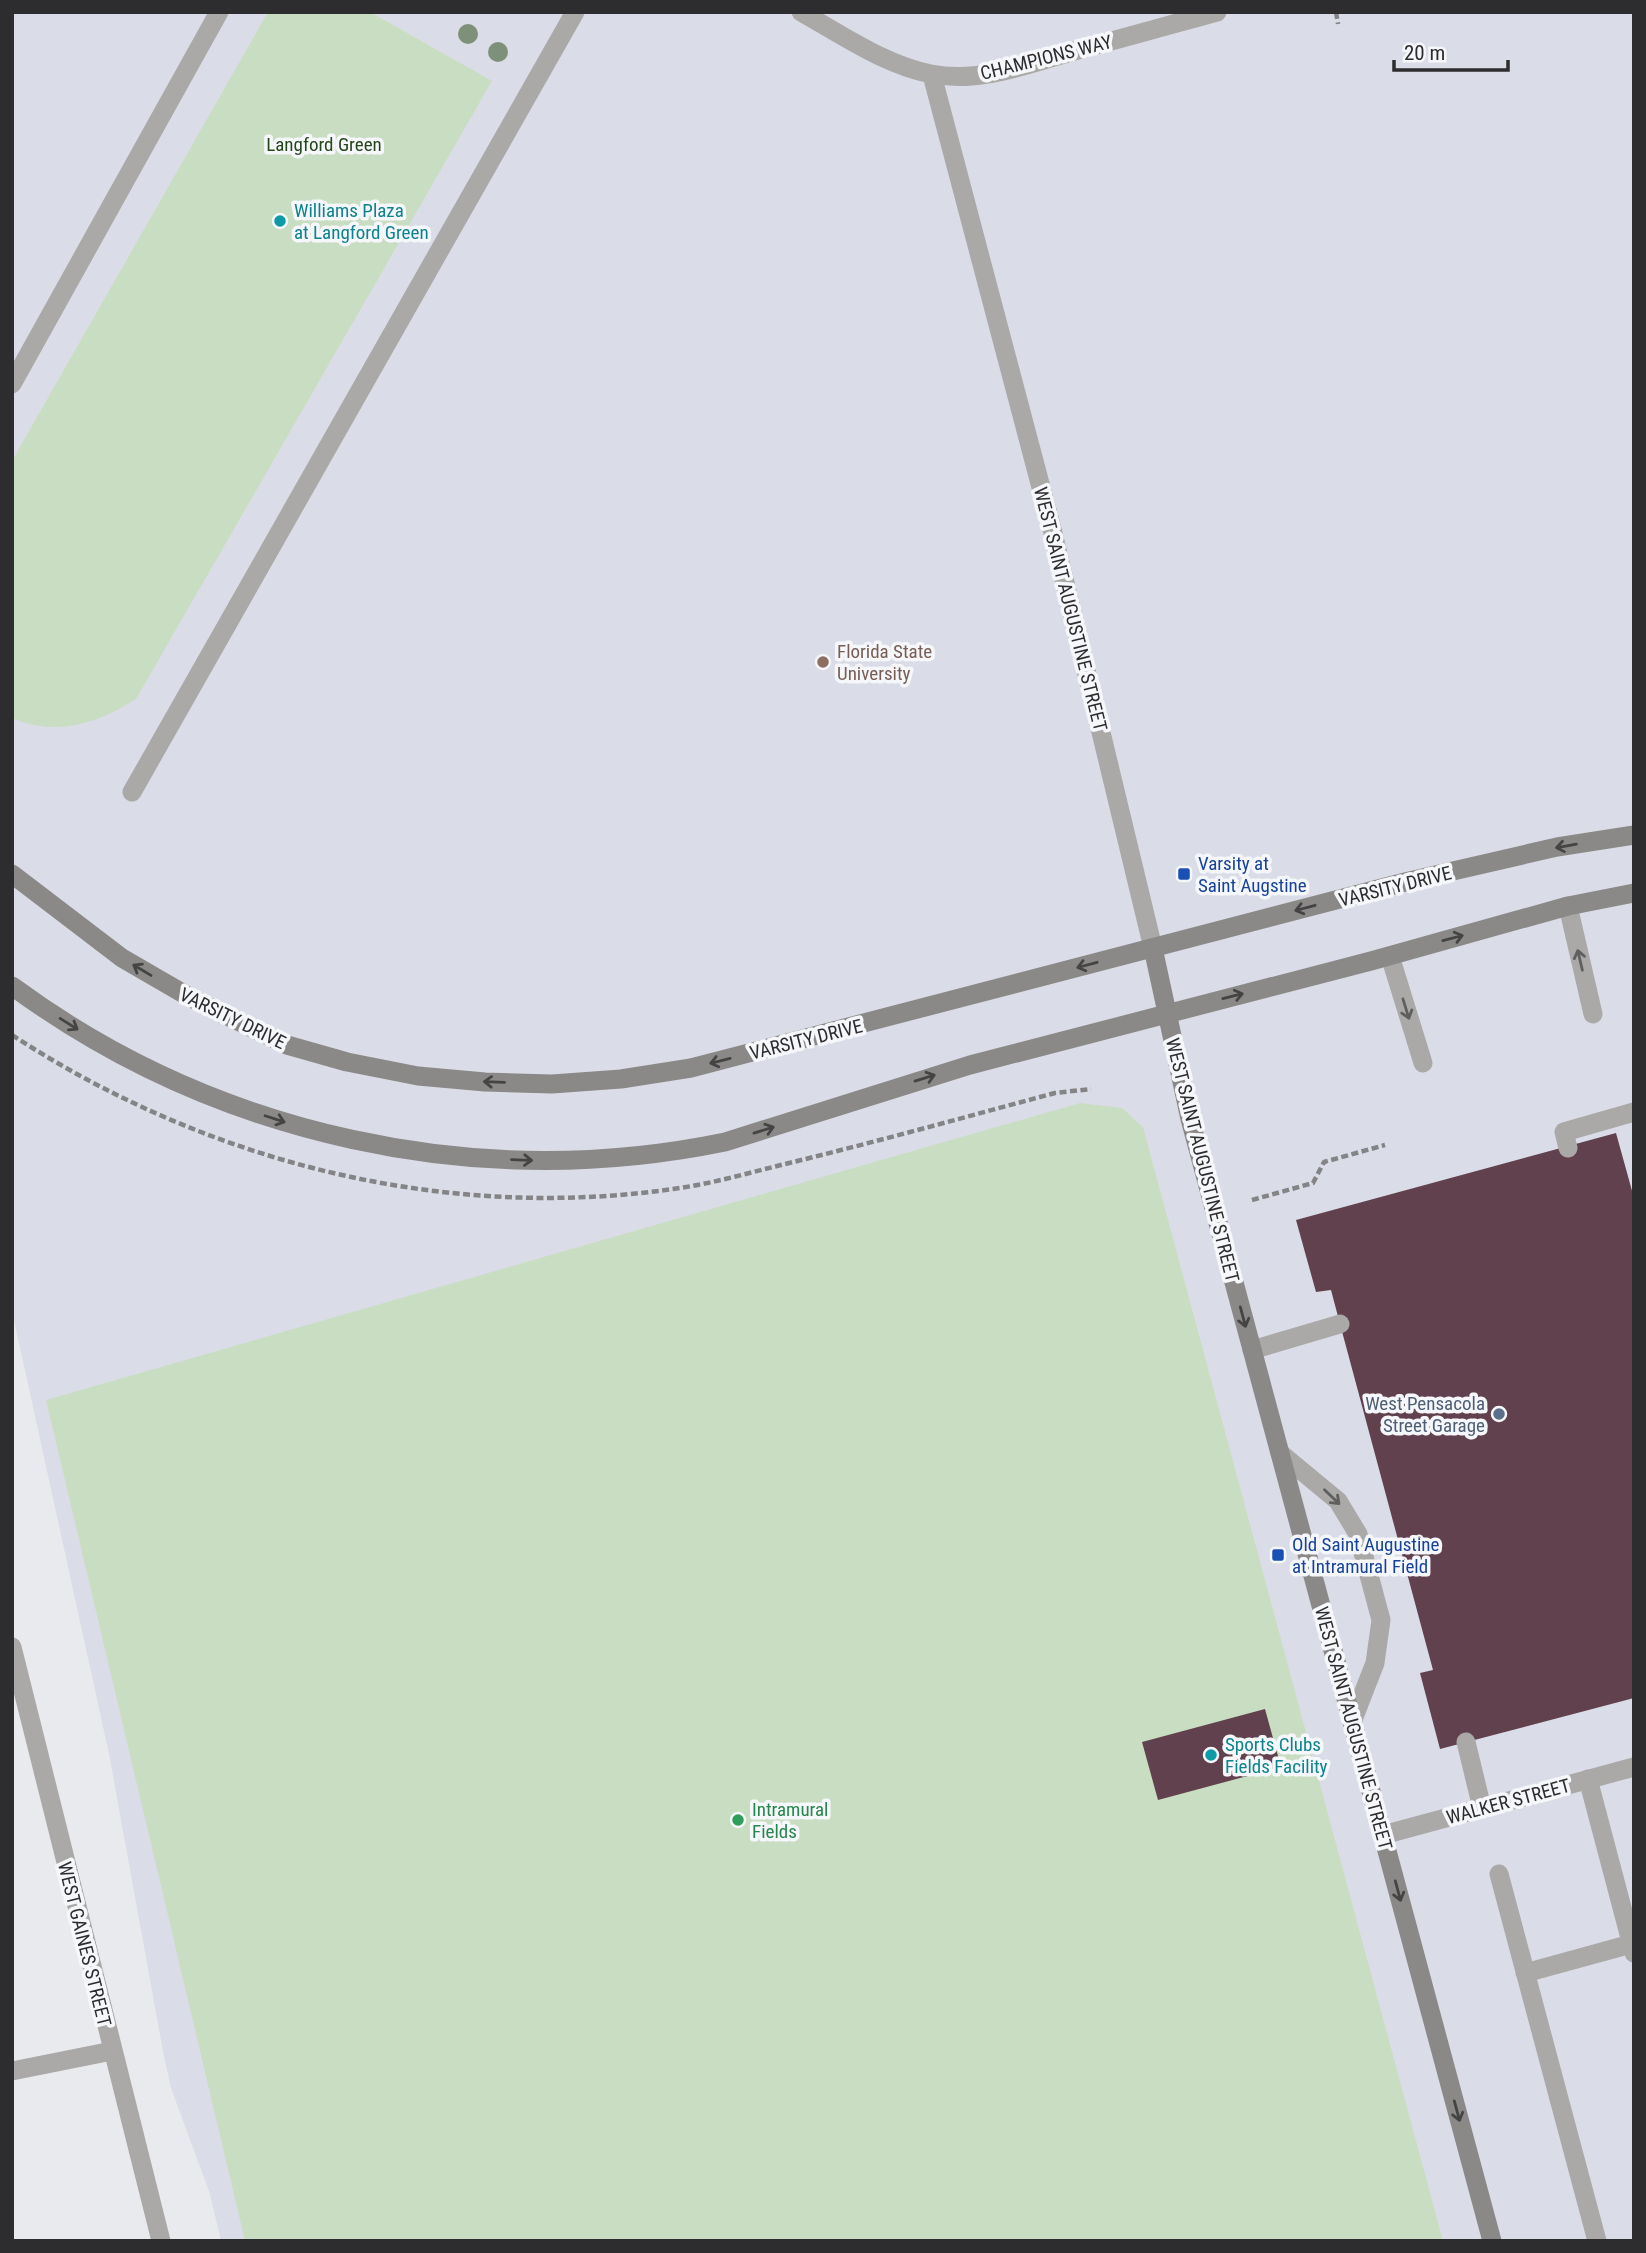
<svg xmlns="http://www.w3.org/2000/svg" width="1646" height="2253" font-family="'Roboto Condensed',sans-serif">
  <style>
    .built { fill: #dadde7 }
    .green { fill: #c9ddc2 }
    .building { fill: #61414d }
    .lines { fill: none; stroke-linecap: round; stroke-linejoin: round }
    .path { stroke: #848487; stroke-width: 4.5; stroke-dasharray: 7 3.5; stroke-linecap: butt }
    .service { stroke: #aaa9a8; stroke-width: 19 }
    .minor { stroke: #aaa9a8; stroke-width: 19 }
    .tertiary { stroke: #aaa9a8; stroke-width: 19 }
    .secondary { stroke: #8b8988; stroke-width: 19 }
    .tree { fill: #7e907a }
    .oneway { stroke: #444445 }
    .oneway2 { stroke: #5f5f5f }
    .culture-dot { fill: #0f9aa8; stroke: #f6f7fa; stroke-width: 2.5 }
    .education-dot { fill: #8d6e63; stroke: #f6f7fa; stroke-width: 2.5 }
    .transit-dot { fill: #1a4fb4; stroke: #f6f7fa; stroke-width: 2.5 }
    .service-dot { fill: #5c6f8a; stroke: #f6f7fa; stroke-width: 2.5 }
    .leisure-dot { fill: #2e9e5b; stroke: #f6f7fa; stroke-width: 2.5 }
    .labels { text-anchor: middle; stroke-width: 7; stroke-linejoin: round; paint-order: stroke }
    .street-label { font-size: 19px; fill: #2d2d2f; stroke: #f6f7fa }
    .park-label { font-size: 19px; fill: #26461b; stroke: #f6f7fa }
    .culture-label { font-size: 19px; fill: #0d838f; stroke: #f6f7fa; text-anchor: start }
    .education-label { font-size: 19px; fill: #785e54; stroke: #f6f7fa; text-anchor: start }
    .transit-label { font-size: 19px; fill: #164399; stroke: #f6f7fa; text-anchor: start }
    .service-label { font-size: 19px; fill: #4e5e75; stroke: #f6f7fa; text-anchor: end }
    .leisure-label { font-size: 19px; fill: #27864d; stroke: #f6f7fa; text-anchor: start }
  </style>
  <rect width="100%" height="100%" fill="#e9eaed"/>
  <path class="built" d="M12,12H1634V2241H221L210,2194L171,2088L164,2057L109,1754L12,1311Z"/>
  <path class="green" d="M268,12H370L492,81L136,699C97,724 56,737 12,718V461Z
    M1080,1103L1122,1108L1143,1127L1443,2241H245L46,1400Z"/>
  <path class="building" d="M1616,1133L1634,1198V1698L1440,1749L1420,1673L1433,1670L1340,1324L1331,1290L1316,1292L1296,1220Z
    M1265,1709L1281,1767L1158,1800L1142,1742Z"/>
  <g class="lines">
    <path class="path" d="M1336,12L1338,24
      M12,1035C207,1162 442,1222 673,1189C711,1184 748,1173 785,1164C876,1142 965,1117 1055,1093L1091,1089
      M1252,1200L1313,1183L1324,1162L1385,1145"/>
    <path class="service" d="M12,384L219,12
      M132,792L575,12
      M1568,906L1593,1014
      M1390,956L1423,1063
      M1568,1148L1564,1132L1634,1112
      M1252,1350L1340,1324
      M1280,1453L1338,1501L1358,1534L1381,1620L1375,1663L1352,1722
      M1466,1742L1482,1808
      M1588,1779L1634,1953
      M1499,1874L1597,2241
      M1525,1973L1631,1944
      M12,2071L112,2051"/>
    <path class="minor" d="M801,12C842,35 885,65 931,74C980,84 1031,63 1078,50C1124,38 1170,25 1217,12
      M932,75L1052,529L1153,948
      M1383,1835L1634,1767"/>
    <path class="tertiary" d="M12,1647L161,2241"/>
    <path class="secondary" d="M12,874L122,958L191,998L287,1045L347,1062L418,1076L485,1082L552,1084L621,1079L691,1068L1405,882L1557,847L1634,835
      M1153,948L1190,1119L1492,2241
      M12,986C216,1136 477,1193 725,1142L970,1065L1371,961L1568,906L1634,893"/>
  </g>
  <g class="tree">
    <circle cx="468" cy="34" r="10"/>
    <circle cx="498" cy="52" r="10"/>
  </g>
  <defs><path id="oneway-shaft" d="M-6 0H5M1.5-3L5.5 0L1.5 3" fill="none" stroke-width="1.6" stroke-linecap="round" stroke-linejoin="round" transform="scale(1.75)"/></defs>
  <g class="oneway">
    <use href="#oneway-shaft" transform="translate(1566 846) rotate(170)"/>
    <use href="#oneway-shaft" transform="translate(1305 908) rotate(165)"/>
    <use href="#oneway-shaft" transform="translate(1453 938) rotate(-15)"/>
    <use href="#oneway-shaft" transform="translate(1087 965) rotate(165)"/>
    <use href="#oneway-shaft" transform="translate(142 970) rotate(-149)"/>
    <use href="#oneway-shaft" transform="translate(1233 996) rotate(-14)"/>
    <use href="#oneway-shaft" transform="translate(69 1024) rotate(32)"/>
    <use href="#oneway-shaft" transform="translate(720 1061) rotate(166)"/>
    <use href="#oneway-shaft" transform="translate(925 1078) rotate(-17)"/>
    <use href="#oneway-shaft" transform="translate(494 1082) rotate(-178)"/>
    <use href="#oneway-shaft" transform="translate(275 1119) rotate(18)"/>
    <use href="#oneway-shaft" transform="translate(764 1130) rotate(-17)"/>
    <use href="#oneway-shaft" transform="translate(522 1160) rotate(2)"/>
    <use href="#oneway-shaft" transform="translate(1243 1317) rotate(75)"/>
    <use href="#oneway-shaft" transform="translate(1398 1891) rotate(75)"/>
    <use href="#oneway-shaft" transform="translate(1457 2111) rotate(75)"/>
  </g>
  <g class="oneway2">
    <use href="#oneway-shaft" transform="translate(1580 960) rotate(-103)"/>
    <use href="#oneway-shaft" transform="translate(1406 1009) rotate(73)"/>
    <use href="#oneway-shaft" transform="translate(1332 1497) rotate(44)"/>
  </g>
  <g class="culture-dot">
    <circle cx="280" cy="221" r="7"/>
    <circle cx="1211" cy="1755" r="7"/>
  </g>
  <circle class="education-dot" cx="823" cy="662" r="7"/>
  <g class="transit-dot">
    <rect x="1177" y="867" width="14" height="14" rx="3.5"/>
    <rect x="1271" y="1548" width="14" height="14" rx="3.5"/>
  </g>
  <circle class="service-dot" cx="1499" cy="1414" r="7"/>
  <circle class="leisure-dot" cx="738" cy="1820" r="7"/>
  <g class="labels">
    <g class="street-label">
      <text transform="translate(1046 57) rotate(-14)" y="7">CHAMPIONS WAY</text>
      <text transform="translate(1071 609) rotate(76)" y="7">WEST SAINT AUGUSTINE STREET</text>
      <text transform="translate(1395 886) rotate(-14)" y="7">VARSITY DRIVE</text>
      <text transform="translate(233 1018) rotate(26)" y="7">VARSITY DRIVE</text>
      <text transform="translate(806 1039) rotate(-14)" y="7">VARSITY DRIVE</text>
      <text transform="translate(1203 1160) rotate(76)" y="7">WEST SAINT AUGUSTINE STREET</text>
      <text transform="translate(1354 1728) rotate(75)" y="7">WEST SAINT AUGUSTINE STREET</text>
      <text transform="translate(1508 1801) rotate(-15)" y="7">WALKER STREET</text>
      <text transform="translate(85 1944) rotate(76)" y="7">WEST GAINES STREET</text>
    </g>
    <g class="park-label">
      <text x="324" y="151">Langford Green</text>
    </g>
    <g class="culture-label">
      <text x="294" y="217">Williams Plaza<tspan x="294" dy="22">at Langford Green</tspan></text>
      <text x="1225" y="1751">Sports Clubs<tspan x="1225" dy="22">Fields Facility</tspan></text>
    </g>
    <g class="education-label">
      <text x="837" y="658">Florida State<tspan x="837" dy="22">University</tspan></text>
    </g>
    <g class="transit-label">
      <text x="1198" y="870">Varsity at<tspan x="1198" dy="22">Saint Augstine</tspan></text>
      <text x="1292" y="1551">Old Saint Augustine<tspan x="1292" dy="22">at Intramural Field</tspan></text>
    </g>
    <g class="service-label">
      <text x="1485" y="1410">West Pensacola<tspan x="1485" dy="22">Street Garage</tspan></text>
    </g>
    <g class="leisure-label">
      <text x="752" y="1816">Intramural<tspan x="752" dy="22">Fields</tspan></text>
    </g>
  </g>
  <rect width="1646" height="2253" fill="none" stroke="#2d2d2f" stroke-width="28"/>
  <path d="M1394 60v10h114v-10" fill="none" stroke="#2d2d2f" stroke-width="3.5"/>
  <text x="1404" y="60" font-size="21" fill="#2d2d2f" stroke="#f6f7fa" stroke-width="5" paint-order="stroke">20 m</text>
</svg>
